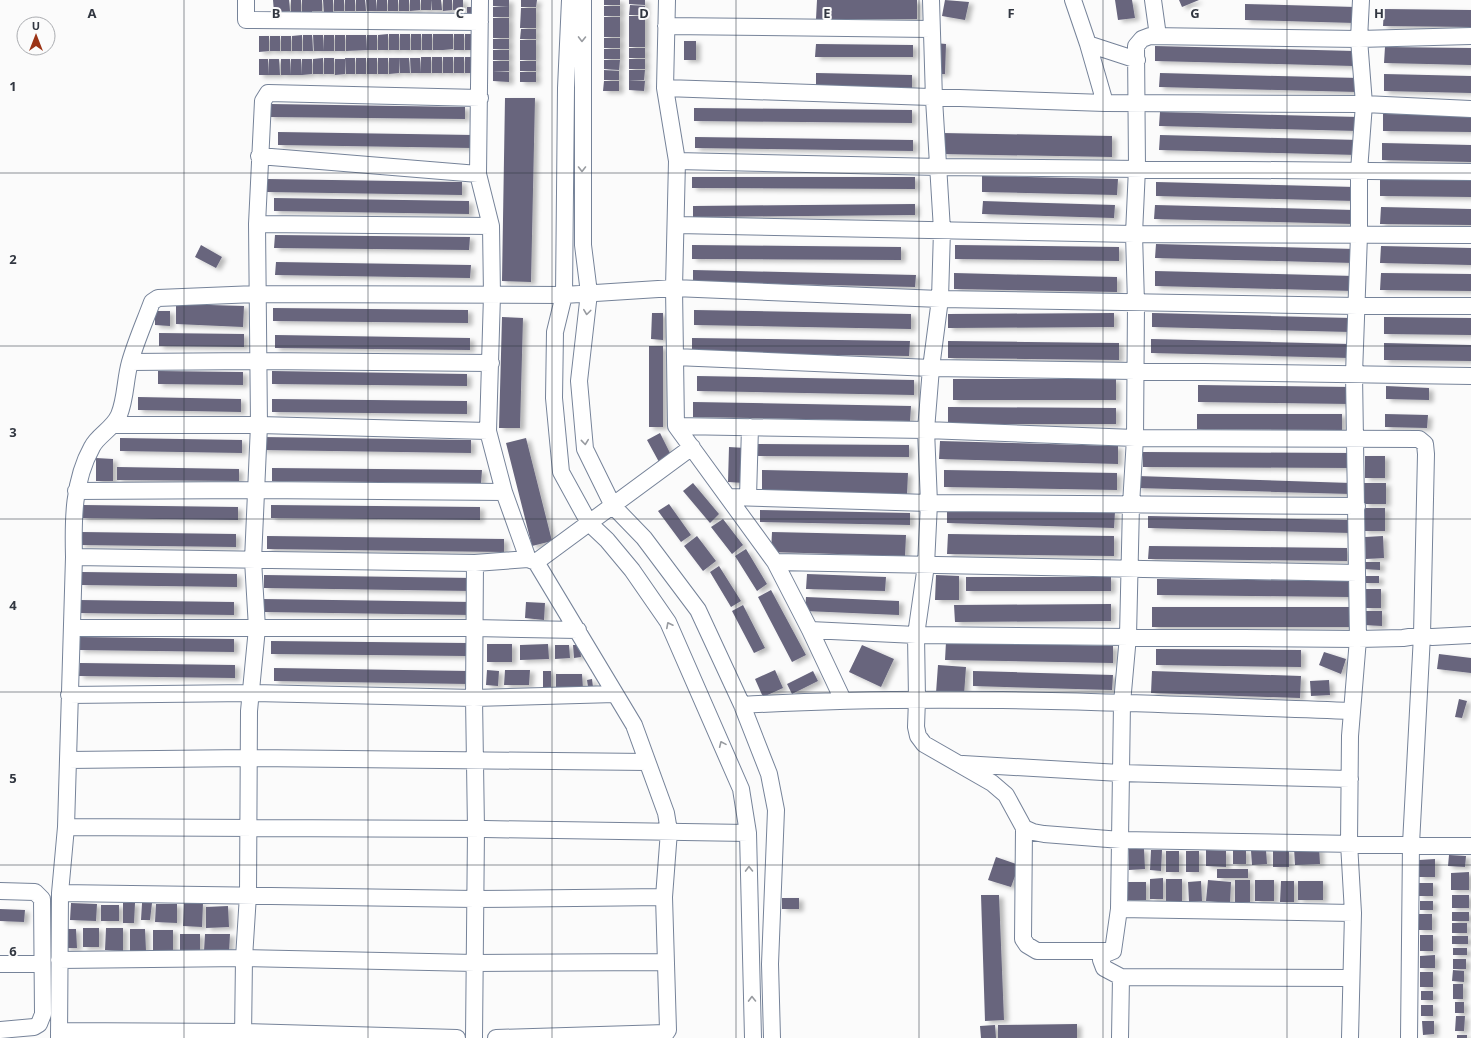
<svg xmlns="http://www.w3.org/2000/svg" width="1471" height="1038" font-family="'Noto Sans',sans-serif">
  <style>
    .building { fill: #67657d; filter: url(#shadow) }
    .lines { fill: none; stroke-linecap: round; stroke-linejoin: round }
    .minor-casing { stroke: #768399; stroke-width: 18 }
    .minor { stroke: #fff; stroke-width: 16 }
    .oneway { stroke: #989ba0 }
    .grid { fill: none; stroke: #323741; stroke-width: 1; stroke-opacity: 0.55 }
    .grid-label { font-size: 13px; text-anchor: middle; font-weight: bold; fill: #323741; stroke: #fbfbfb; stroke-width: 4; stroke-linejoin: round; paint-order: stroke }
  </style>
  <defs>
    <filter id="shadow"><feDropShadow dx="4.5" dy="2.5" stdDeviation="2" flood-color="#0004"/></filter>
  </defs>
  <rect width="100%" height="100%" fill="#fbfbfb"/>
  <path class="building" d="M273,0H289L290,11L274,12Z
    M291,0H301V12H291Z
    M302,0H312V12H302Z
    M312,0H322V11H312Z
    M323,0H333V12H324Z
    M334,0H344V11H334Z
    M345,0H355V11H345Z
    M356,0H365L366,11H356Z
    M366,0H376L377,11H367Z
    M377,0H387V11H377Z
    M388,0H398V11H388Z
    M399,0H409V11H399Z
    M410,0H420V10L410,11Z
    M421,0H431V10H421Z
    M431,0H441L442,10H432Z
    M443,0H452V10L443,11Z
    M453,0H463V10H453Z
    M493,0H509V7L493,6Z
    M521,0H537L536,7H521Z
    M604,0H620V5H604Z
    M629,0H645V5L629,4Z
    M817,0H917V19H816Z
    M945,0L969,2L965,20L942,16Z
    M1115,0H1132L1135,18L1118,20Z
    M1179,0H1199L1182,7Z
    M1245,4L1355,7V23L1245,20Z
    M630,5L645,6V15H629Z
    M604,6H620V16H604Z
    M467,7H472V15H467Z
    M493,7H509V17H493Z
    M521,8H536V28H520Z
    M1384,9L1471,10V27L1383,26Z
    M629,16H645V37H629Z
    M604,17H620V37H604Z
    M493,18H509V38H493V28H505H493Z
    M521,29H536V39H520Z
    M388,34V50H378V35Z
    M389,34H399V50H389Z
    M400,34H410V50H400Z
    M411,34H421V50H411Z
    M422,34H432V50H422Z
    M433,34H443V50H433Z
    M443,34H453V49L443,50Z
    M454,34H464V50H454Z
    M465,34H475V50H465Z
    M302,35V51H292V36Z
    M303,35H312L313,51H303Z
    M313,35H323L324,51H314Z
    M324,35H334V51H324Z
    M335,35H345V51H335Z
    M346,35H356V47V35H366L367,50L346,51Z
    M367,35H377V50H367Z
    M259,36H269V51L259,52Z
    M270,36H280V51H270Z
    M281,36H291V51H281Z
    M629,37H645V47H629Z
    M604,38H620V48H604Z
    M493,39H509V49H493Z
    M520,40H536V50H520Z
    M684,41H696V60H684Z
    M935,43L946,44L945,74H935Z
    M816,44L913,45V57H815Z
    M1155,46L1354,51V66L1155,61Z
    M1385,47L1471,48V65L1384,63Z
    M629,48H645V58H629Z
    M604,49H620V59H604Z
    M493,50H509V60H493Z
    M520,50H536V60H520Z
    M421,57H431V73H421Z
    M432,57H442V73H432Z
    M443,57H453V73H443Z
    M454,57H464V73H454Z
    M465,57H474L475,73H465Z
    M323,58V74H313V59Z
    M324,58H334V74H324Z
    M345,58H355V74H346Z
    M356,58H366V74H356Z
    M367,58H377V74H367Z
    M378,58H388V74H378Z
    M389,58H399V73L389,74Z
    M399,58H409L410,73H400Z
    M410,58H420L421,73H411Z
    M259,59H268L269,75H259Z
    M269,59H279L280,75H269Z
    M281,59H290L291,75H281Z
    M291,59H301L302,75H291Z
    M302,59H312V74L302,75Z
    M335,59H345V74L335,75Z
    M629,59H645V69H629Z
    M604,60H620L619,70L604,69Z
    M493,61H509V71H493Z
    M520,61H536V71H520Z
    M604,70L619,71V80H604Z
    M629,70H645L644,80H629Z
    M493,71L509,72V82L493,81Z
    M520,72H536V82H520Z
    M816,73L912,75V88L816,86Z
    M1160,73L1359,78L1358,92L1159,87Z
    M1384,74L1471,76V93L1384,91Z
    M629,80L645,81L644,91L629,90Z
    M604,81H619V91H603Z
    M505,98H535L531,282L502,281Z
    M270,104L465,107V119L269,117Z
    M694,108L912,110V123L694,121Z
    M1160,112L1359,117L1358,131L1159,126Z
    M1383,114L1471,115V132L1383,131Z
    M278,132L473,135V148L278,145Z
    M942,133L1112,136V157L942,154Z
    M1160,135L1359,140L1358,155L1159,150Z
    M695,137L913,140V151L695,148Z
    M1382,143L1471,145V162L1382,160Z
    M982,176L1118,179L1117,195L982,192Z
    M692,177H915V189L692,188Z
    M267,179L462,182V195L267,192Z
    M1380,179L1471,180V197L1380,196Z
    M1156,182L1355,187V201L1156,196Z
    M274,198L469,201V214L274,211Z
    M983,201L1115,205L1114,218L982,214Z
    M915,204V215L693,217V206Z
    M1155,205L1354,210L1353,224L1154,219Z
    M1381,207L1471,209V225L1380,224Z
    M275,235L470,237L469,250L274,248Z
    M1156,244L1355,249L1354,263L1155,258Z
    M201,245L222,257L216,268L195,257Z
    M692,245L901,247V260L692,259Z
    M955,245L1119,247V261L955,259Z
    M1381,246L1471,248V265L1380,263Z
    M276,262L471,265L470,278L275,275Z
    M693,270L916,275L915,287L693,282Z
    M1155,271L1354,276V291L1155,286Z
    M954,273L1117,277V292L954,289Z
    M1381,273L1471,274V291L1380,290Z
    M176,304L244,306L243,327L176,324Z
    M273,308L468,310V323L273,321Z
    M694,310L911,314V329L694,325Z
    M155,311H170V326L155,325Z
    M652,313H663V340L651,339Z
    M1114,313V327L948,328V314Z
    M1152,313L1351,318V332L1152,327Z
    M502,317L523,318L520,428H499Z
    M1384,317L1471,318V335L1384,334Z
    M159,333L244,334V347L159,346Z
    M275,335L470,338V350L275,348Z
    M692,338L910,341L909,356L692,353Z
    M1151,339L1350,344V358L1151,353Z
    M948,341L1119,343V360L948,358Z
    M1384,343L1471,345V361L1384,360Z
    M649,346H663V427H649Z
    M158,371L243,372V385L158,384Z
    M272,371L467,374V386L272,384Z
    M697,376L914,380V395L697,391Z
    M953,379H1116V400H953Z
    M1198,385L1351,387V404L1198,402Z
    M1386,386L1429,388V400L1386,399Z
    M138,397L241,399V412L138,410Z
    M272,399L467,401V414L272,412Z
    M693,402L911,406L910,421L693,417Z
    M948,407L1116,408V424H948Z
    M1197,414H1342V430L1197,429Z
    M1385,414L1428,415L1427,428L1385,427Z
    M660,433L671,455L659,462L647,440Z
    M262,437L471,440V453L262,450Z
    M120,438L242,440V453L120,451Z
    M526,438L552,541L532,546L506,443Z
    M940,441L1118,446V464L939,459Z
    M758,444L909,445V457L758,456Z
    M729,447L745,448L744,483L728,482Z
    M1143,452L1353,453V468L1143,467Z
    M1365,456H1385V478H1365Z
    M96,458L113,459V481H96Z
    M117,467L239,469V481L117,480Z
    M272,468L482,470L481,483L272,481Z
    M762,470L908,473L907,494L762,490Z
    M944,470L1117,473V490L944,487Z
    M1137,476L1351,483V494L1137,488Z
    M693,483L719,514L710,523L683,491Z
    M1364,483H1386V504H1364Z
    M669,504L691,535L681,542L658,511Z
    M83,505L238,507V520L82,518Z
    M271,505L480,507V520L271,518Z
    M947,507L1115,512L1114,528L947,523Z
    M1363,508H1385V531H1363Z
    M760,510L910,513V525L760,522Z
    M1148,516L1351,520V533L1148,528Z
    M723,519L743,545L732,554L711,527Z
    M81,532L236,534V547L80,545Z
    M772,532L906,535L905,556L771,552Z
    M948,534L1114,536V556L947,554Z
    M267,536L504,539V552L267,549Z
    M697,536L716,561L703,571L684,546Z
    M1383,536L1384,558L1366,559L1365,537Z
    M1149,546L1347,548V561L1148,559Z
    M746,549L767,584L757,591L735,556Z
    M1363,562H1380V570L1363,569Z
    M719,566L741,601L731,607L710,572Z
    M82,572L237,574V587L81,585Z
    M807,574L886,577L885,591L806,589Z
    M264,575L473,578V591L264,588Z
    M936,575L959,576V600H935Z
    M1363,576H1379V583H1363Z
    M966,577H1111V591H966Z
    M1157,579L1350,581V597L1157,595Z
    M1365,589H1381V608H1365Z
    M771,590L806,655L792,662L758,597Z
    M806,597L899,601V615L805,611Z
    M263,599L473,602L472,615L263,612Z
    M78,600L234,602V615L78,613Z
    M526,602L545,603L544,620L525,618Z
    M1111,604V621L955,622L954,605Z
    M743,605L765,648L754,653L732,611Z
    M1152,607H1350V627H1152Z
    M1364,611H1382V626L1364,625Z
    M79,637L234,639V652L79,650Z
    M271,641L466,643V656L271,654Z
    M946,642L1113,646V663L945,660Z
    M487,644H512V662H487Z
    M548,644L549,659L520,660V645Z
    M555,645H569L570,658L555,659Z
    M573,645H580L581,657L574,658Z
    M862,645L894,659L881,687L849,672Z
    M1156,649L1301,650V667L1156,665Z
    M1324,652L1346,659L1341,674L1319,665Z
    M1439,654L1471,658V673L1437,669Z
    M80,663L235,665V678L79,676Z
    M938,665L966,667L964,695L936,693Z
    M274,668L469,671V684L274,681Z
    M487,670L499,671L498,686L486,685Z
    M505,670H530L529,685H504Z
    M775,670L783,688L763,697L755,679Z
    M543,671H551V690H543Z
    M813,671L818,681L792,694L787,684Z
    M973,671L1113,675L1112,690L973,686Z
    M1152,671L1301,676L1300,698L1151,693Z
    M556,674H582L583,689H556Z
    M592,679L593,687H588L587,680Z
    M1329,680L1330,695L1311,696L1310,681Z
    M1459,699L1467,701L1462,718L1455,717Z
    M1319,847L1320,864L1295,865L1294,848Z
    M1129,849H1144L1145,869L1129,870Z
    M1151,850H1162L1161,871L1150,870Z
    M1206,850L1226,851V867L1206,866Z
    M1233,850H1246V864H1233Z
    M1266,850L1267,864L1252,865L1251,851Z
    M1273,850H1289V867H1273Z
    M1166,851H1179V872H1166Z
    M1186,851H1199V872H1186Z
    M1449,855L1466,856L1465,867L1448,866Z
    M996,857L1019,865L1011,887L988,880Z
    M1435,859V877H1419V860Z
    M1217,869H1248V878H1217Z
    M1469,872V890H1451V873Z
    M1163,878V899H1150V879Z
    M1166,879H1182V901H1166Z
    M1208,880L1231,882L1230,903L1206,901Z
    M1235,880H1250V902H1235Z
    M1255,880H1274V901H1255Z
    M1201,881L1202,901L1189,902L1188,882Z
    M1281,881H1294V902H1280Z
    M1298,881H1323V900H1298Z
    M1126,882H1146V900H1126Z
    M1419,883H1433V896H1419Z
    M981,895H999L1004,1020L985,1021Z
    M1452,895H1469V908H1452Z
    M782,898H799V909H782Z
    M1420,901H1433V910H1420Z
    M184,902L203,903L202,927L183,926Z
    M71,903L97,904L96,921L70,920Z
    M123,903H135L134,923H123Z
    M142,903H152L150,920H141Z
    M156,904H177V923L155,922Z
    M101,905H119V921H101Z
    M228,906L229,927L206,928V907Z
    M0,909L25,910L24,922L0,921Z
    M1452,912H1469V921H1452Z
    M1418,914H1432V930H1418Z
    M1452,923H1467V933H1452Z
    M83,928H99V947H83Z
    M106,928H123V951L105,950Z
    M65,929H76L77,948H65Z
    M130,929H145L146,951H130Z
    M153,930H173V953H153Z
    M180,934H200V951H180Z
    M205,934H230L229,952L204,951Z
    M1420,935H1433V951H1420Z
    M1452,936H1468V944H1452Z
    M1453,948H1467V955H1453Z
    M1435,955V968H1420V956Z
    M1453,959H1466V969H1453Z
    M1453,970L1464,971V982L1452,981Z
    M1420,972H1433V987H1420Z
    M1453,984H1463V999H1453Z
    M1421,991H1433V1000H1421Z
    M1455,1002H1464V1013H1455Z
    M1421,1005H1433V1016H1421Z
    M1456,1016H1465L1464,1031H1455Z
    M1422,1021H1434V1034L1423,1035Z
    M1077,1024V1038H998V1025Z
    M995,1025L996,1038H981L980,1026Z
    M1457,1035H1467V1038H1457Z"/>
  <g class="lines">
    <g class="minor-casing">
      <path id="minor" d="M246,0V20L480,22
        M480,0L478,174L491,226L492,295L488,431L504,492L528,559L536,562L634,725L666,813L669,831L664,897L668,1030L666,1033L496,1038
        M570,0L566,88L564,295L555,332L554,398L561,472L589,523L607,540L632,570L668,622L741,789L748,833L753,1038
        M583,0V245L589,293L579,381L585,449L613,506L644,538L698,610L742,705L769,774L776,810L770,964L772,1038
        M667,0L665,88L677,161L674,288L676,426L775,562L810,630L843,700
        M931,0L934,99L942,230L940,299L931,368L926,430L929,503L926,565L916,635L917,699L916,727L918,736L924,744L992,783L1006,795L1024,828L1023,939L1027,945L1037,951H1113
        M1073,0L1088,44L1105,103
        M1153,0L1158,36
        M666,26L931,29
        M1088,44L1137,60
        M665,88L1105,103L1364,104L1471,109
        M259,156L478,174
        M677,161L939,167L1471,172
        M257,224L491,226
        M677,225L1134,234L1471,235
        M675,357L931,368L1471,376
        M130,362L259,361L491,363
        M113,425H259L488,431
        M676,426L926,430L1135,438L1419,439L1425,444L1426,454L1422,635L1411,844L1409,1038
        M76,491L256,490L504,492
        M729,497L929,503L1357,506
        M748,497L750,427
        M74,557L475,563L528,559
        M536,562L692,447
        M775,562L1357,573
        M72,628H474L578,630
        M810,630L916,635L1358,639L1403,638L1422,635L1432,637L1471,635
        M69,695L250,693L474,698L615,694
        M742,705C945,693 1149,704 1352,711
        M68,760L248,758L647,762
        M963,764L1120,773L1350,779
        M66,827L485,829L748,833
        M1024,828L1033,832L1044,834L1121,840L1471,846
        M0,891L35,892L42,899L43,1014L39,1024L34,1027L0,1030
        M60,893L475,899L664,897
        M1119,909L1353,913
        M59,960L244,958L475,963L666,962
        M0,964H42
        M1121,977L1351,978
        M59,1031L243,1032L457,1038
        M59,1038L60,893L66,827L74,557C73,520 73,481 92,447C98,435 113,429 119,415C126,398 125,379 130,362C136,341 145,321 152,302L158,298L257,294L564,295L674,288L940,299L1357,306H1471
        M243,1038L244,958L248,895L249,711L257,628L253,560L259,425L257,224L263,101L268,93L480,98
        M474,1038L476,829L474,698L475,563
        M1120,1038L1121,977L1104,968L1101,960L1103,955L1113,951L1119,909L1122,703L1128,636L1131,505L1135,438L1136,303L1134,234L1137,168L1136,46L1142,39L1150,36L1359,39L1471,36
        M1350,1038L1353,913L1349,843L1350,736L1358,639L1354,374L1359,235V171L1364,104L1359,39L1361,0"/>
    </g>
    <use href="#minor" class="minor"/>
  </g>
  <defs><path id="oneway-chevron" d="M-2-3.5L2.5 0L-2 3.5" fill="none" stroke-width="1.6" stroke-linecap="round" stroke-linejoin="round"/></defs>
  <g class="oneway">
    <use href="#oneway-chevron" transform="translate(582 39) rotate(91)"/>
    <use href="#oneway-chevron" transform="translate(582 169) rotate(90)"/>
    <use href="#oneway-chevron" transform="translate(587 312) rotate(97)"/>
    <use href="#oneway-chevron" transform="translate(585 442) rotate(84)"/>
    <use href="#oneway-chevron" transform="translate(669 625) rotate(-117)"/>
    <use href="#oneway-chevron" transform="translate(722 744) rotate(-114)"/>
    <use href="#oneway-chevron" transform="translate(749 869) rotate(-91)"/>
    <use href="#oneway-chevron" transform="translate(752 999) rotate(-91)"/>
  </g>
  <path class="grid" d="M184,0V1038M368,0V1038M552,0V1038M736,0V1038M919,0V1038M1103,0V1038M1287,0V1038M0,173H1471M0,346H1471M0,519H1471M0,692H1471M0,865H1471"/>
  <g class="grid-label">
    <text x="92" y="18">A</text>
    <text x="276" y="18">B</text>
    <text x="460" y="18">C</text>
    <text x="644" y="18">D</text>
    <text x="827" y="18">E</text>
    <text x="1011" y="18">F</text>
    <text x="1195" y="18">G</text>
    <text x="1379" y="18">H</text>
    <text x="13" y="91">1</text>
    <text x="13" y="264">2</text>
    <text x="13" y="437">3</text>
    <text x="13" y="610">4</text>
    <text x="13" y="783">5</text>
    <text x="13" y="956">6</text>
  </g>
  <g transform="translate(36 36)"><circle r="19" fill="#fbfbfb" stroke="#abadb1"/>
  <path d="M0-3L7 15L0 10L-7 15Z" fill="#9b3315"/>
  <text y="-6" font-size="11" font-weight="bold" text-anchor="middle" fill="#323741">U</text>
  </g>
</svg>
